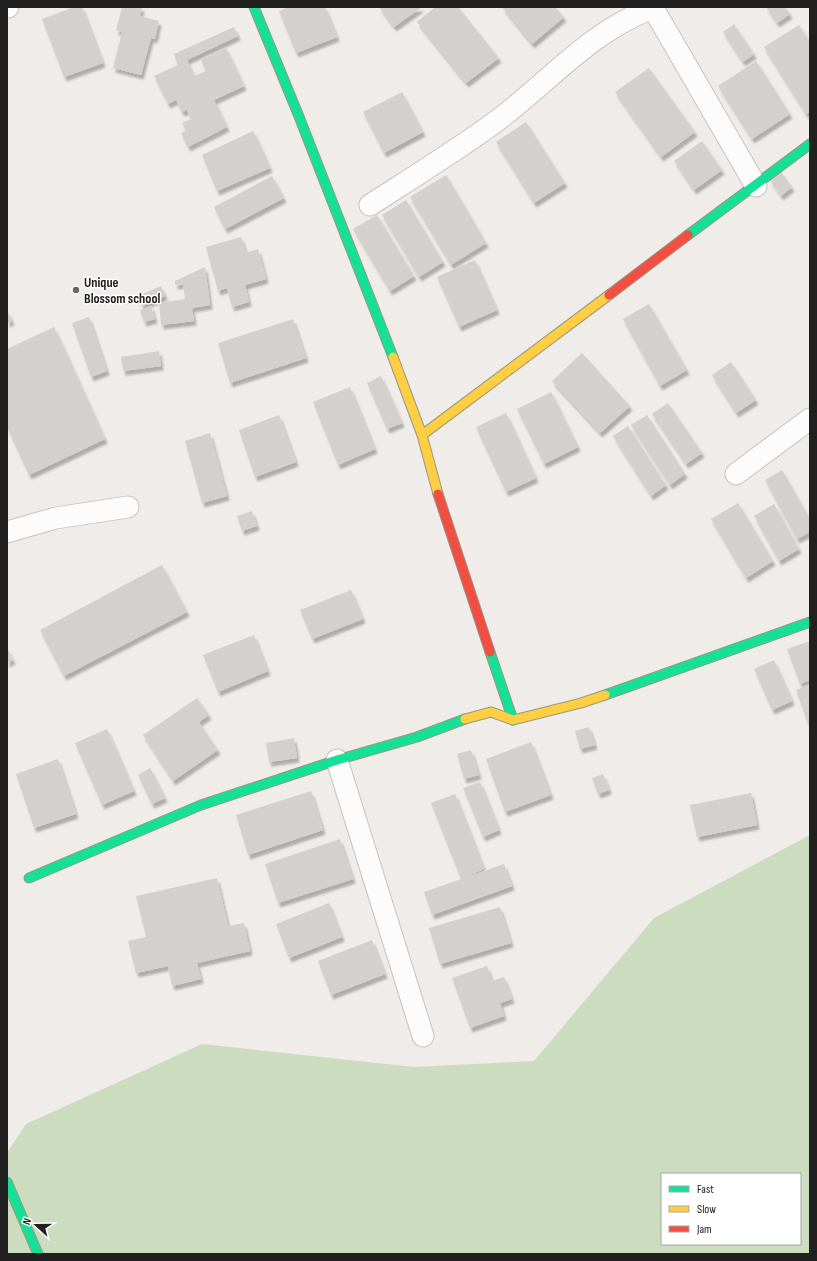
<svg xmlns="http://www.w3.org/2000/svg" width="817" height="1261" font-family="'Sofia Sans Condensed',sans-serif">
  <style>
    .forest { fill: #ccdcbf; fill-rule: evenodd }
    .building { fill: #d3d0ce; filter: url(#shadow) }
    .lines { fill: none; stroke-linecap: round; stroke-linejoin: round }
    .street-casing { stroke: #c6c4c3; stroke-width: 23 }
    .fast-casing { stroke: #999880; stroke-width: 11 }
    .slow-casing { stroke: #999880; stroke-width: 11 }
    .jam-casing { stroke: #999880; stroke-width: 11 }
    .street { stroke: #fdfcfc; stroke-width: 21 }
    .fast { stroke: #16e098; stroke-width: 9 }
    .slow { stroke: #ffcf43; stroke-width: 9 }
    .jam { stroke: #f24e42; stroke-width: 9 }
    .poi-dot { fill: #686766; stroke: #fff; stroke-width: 1.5 }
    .labels { text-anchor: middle; stroke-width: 3; stroke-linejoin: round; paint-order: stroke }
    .poi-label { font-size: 14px; font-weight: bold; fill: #202020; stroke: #fff; text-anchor: start }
  </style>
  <defs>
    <filter id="shadow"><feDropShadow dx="2.5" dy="4.5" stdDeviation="1" flood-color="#0004"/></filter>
  </defs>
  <rect width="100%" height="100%" fill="#efece9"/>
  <path class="forest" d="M810,835V1254H7V1153L26,1124L202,1044L414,1067L534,1061L654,918ZM662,1174H800V1244H662Z"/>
  <path class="building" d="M74,7H82L103,63L64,77L42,19Z
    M122,7H142L140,16L159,21L155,39L151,38L141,75L113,68L122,32L116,30Z
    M289,7H325L337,37L296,53L279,11Z
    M379,7H422L394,27Z
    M435,7H458L499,58L466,83L417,22Z
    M502,7H555L564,17L532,44Z
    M766,7H785L790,14L777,23Z
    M734,24L754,54L743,62L723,32Z
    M799,25L810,42V112L806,114L764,47Z
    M234,27L238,36L187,60L194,76L206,71L201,60L226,48L244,86L214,100L227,127L188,147L181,133L186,131L182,123L191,119L187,110L182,112L176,100L168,104L154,76L178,65L174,54Z
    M756,61L790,114L752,139L718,86Z
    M649,68L695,132L661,157L615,92Z
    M402,92L423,132L384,153L363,112Z
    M526,122L565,183L534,203L496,142Z
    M253,131L270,168L217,191L202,155Z
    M702,141L722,170L694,190L674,161Z
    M781,172L792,187L781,196L770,180Z
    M446,175L486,243L451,265L410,197Z
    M272,176L284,198L225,229L214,207Z
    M406,200L443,262L419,277L382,215Z
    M377,215L414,276L390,291L353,229Z
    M241,237L246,253L258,249L266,279L245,285L249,302L232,307L227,288L218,291L206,247Z
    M475,260L497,310L459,327L437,277Z
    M205,267L210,305L192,308L194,321L161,325L159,303L185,299L183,284L175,285V281Z
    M161,286L165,296L142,306L138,296Z
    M649,304L687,370L660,386L623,319Z
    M151,306L155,319L144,322L140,310Z
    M7,310L12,321L7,323Z
    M89,317L107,371L91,377L72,323Z
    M293,319L306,358L230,383L218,343Z
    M54,327L105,439L29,475L7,427V349Z
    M159,351L161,366L123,371L121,357Z
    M582,353L630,406L600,433L552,381Z
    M731,362L756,400L736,413L712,375Z
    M381,376L402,423L387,429L367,383Z
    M350,387L375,449L338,465L313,402Z
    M551,392L578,447L544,464L517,409Z
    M668,403L702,453L686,464L652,414Z
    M506,413L536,478L506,492L476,427Z
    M279,415L296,462L255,477L239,430Z
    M647,415L685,474L670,485L631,425Z
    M628,426L666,485L651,496L613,436Z
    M210,433L227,496L202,503L185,441Z
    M782,470L810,520V532L797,539L765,480Z
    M738,503L773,561L746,578L711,519Z
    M774,504L799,549L779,561L754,516Z
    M252,511L257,526L242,531L237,516Z
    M162,565L187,612L64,676L40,630Z
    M351,590L363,619L312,639L300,610Z
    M254,635L268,671L218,692L203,655Z
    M810,641V680L800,684L787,649Z
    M7,648L13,660L7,663Z
    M774,660L792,701L772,710L754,669Z
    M810,684V723L808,724L796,690Z
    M197,698L209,715L199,722L218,750L173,781L143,735Z
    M589,727L595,745L580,749L575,731Z
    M107,729L134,791L102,805L75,743Z
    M294,738L297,758L269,762L266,743Z
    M531,742L551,795L505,812L486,759Z
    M471,750L479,775L464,779L457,754Z
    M58,759L76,814L34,828L16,774Z
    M150,768L165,798L152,804L138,775Z
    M603,774L609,790L598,794L592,778Z
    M480,782L499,830L483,837L463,788Z
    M311,791L323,830L248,855L236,815Z
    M751,793L757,825L697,837L690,805Z
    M455,794L484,869L461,879L431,803Z
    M340,839L353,879L278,903L265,864Z
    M504,864L512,886L432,915L424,892Z
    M217,878L228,926L244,923L250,951L197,963L201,979L172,986L168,966L136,973L128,941L146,937L136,896Z
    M329,903L342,937L289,958L276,924Z
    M500,907L511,943L440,964L429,928Z
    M372,940L385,974L331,995L318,961Z
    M487,966L492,981L504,977L512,999L500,1003L504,1016L470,1028L452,978Z"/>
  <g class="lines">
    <g class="street-casing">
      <path id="street" d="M7,7H8
        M655,7L653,8L756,186
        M370,205C412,178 454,152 494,123C546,85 591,30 653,8
        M736,474L810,419
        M7,532L56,518L128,507
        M337,760L423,1036"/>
    </g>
    <g class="fast-casing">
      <path id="fast" d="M254,7L298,114L393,357
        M688,235L810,144
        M490,652L513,720
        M605,695L810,622
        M29,878L201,805L337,760L417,737L465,719
        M7,1182L38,1254"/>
    </g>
    <g class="slow-casing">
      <path id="slow" d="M393,357L422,435L438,494
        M422,435L609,295
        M465,719L491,712L513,720L581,703L605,695"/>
    </g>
    <g class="jam-casing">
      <path id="jam" d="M609,295L688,235
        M438,494L490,652"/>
    </g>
    <use href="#street" class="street"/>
    <use href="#fast" class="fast"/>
    <use href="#slow" class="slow"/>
    <use href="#jam" class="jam"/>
  </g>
  <circle class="poi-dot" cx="76" cy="290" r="4"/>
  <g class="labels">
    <g class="poi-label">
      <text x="84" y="287">Unique<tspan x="84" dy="16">Blossom school</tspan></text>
    </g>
  </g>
  <rect width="817" height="1261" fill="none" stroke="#202020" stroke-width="16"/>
  <rect x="661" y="1173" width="140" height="72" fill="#ffffff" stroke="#a6a6a6"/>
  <rect x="669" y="1186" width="20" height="6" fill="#16e098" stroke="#a6a6a6"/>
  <text x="697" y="1193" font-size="12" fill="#202020">Fast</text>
  <rect x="669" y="1206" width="20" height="6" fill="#ffcf43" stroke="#a6a6a6"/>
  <text x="697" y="1213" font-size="12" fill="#202020">Slow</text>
  <rect x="669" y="1226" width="20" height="6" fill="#f24e42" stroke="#a6a6a6"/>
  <text x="697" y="1233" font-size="12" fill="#202020">Jam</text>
  <g transform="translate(36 1225) rotate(291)" stroke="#ffffff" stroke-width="3" paint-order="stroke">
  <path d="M0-3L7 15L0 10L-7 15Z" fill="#202020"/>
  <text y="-6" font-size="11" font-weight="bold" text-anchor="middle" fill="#202020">N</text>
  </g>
</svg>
